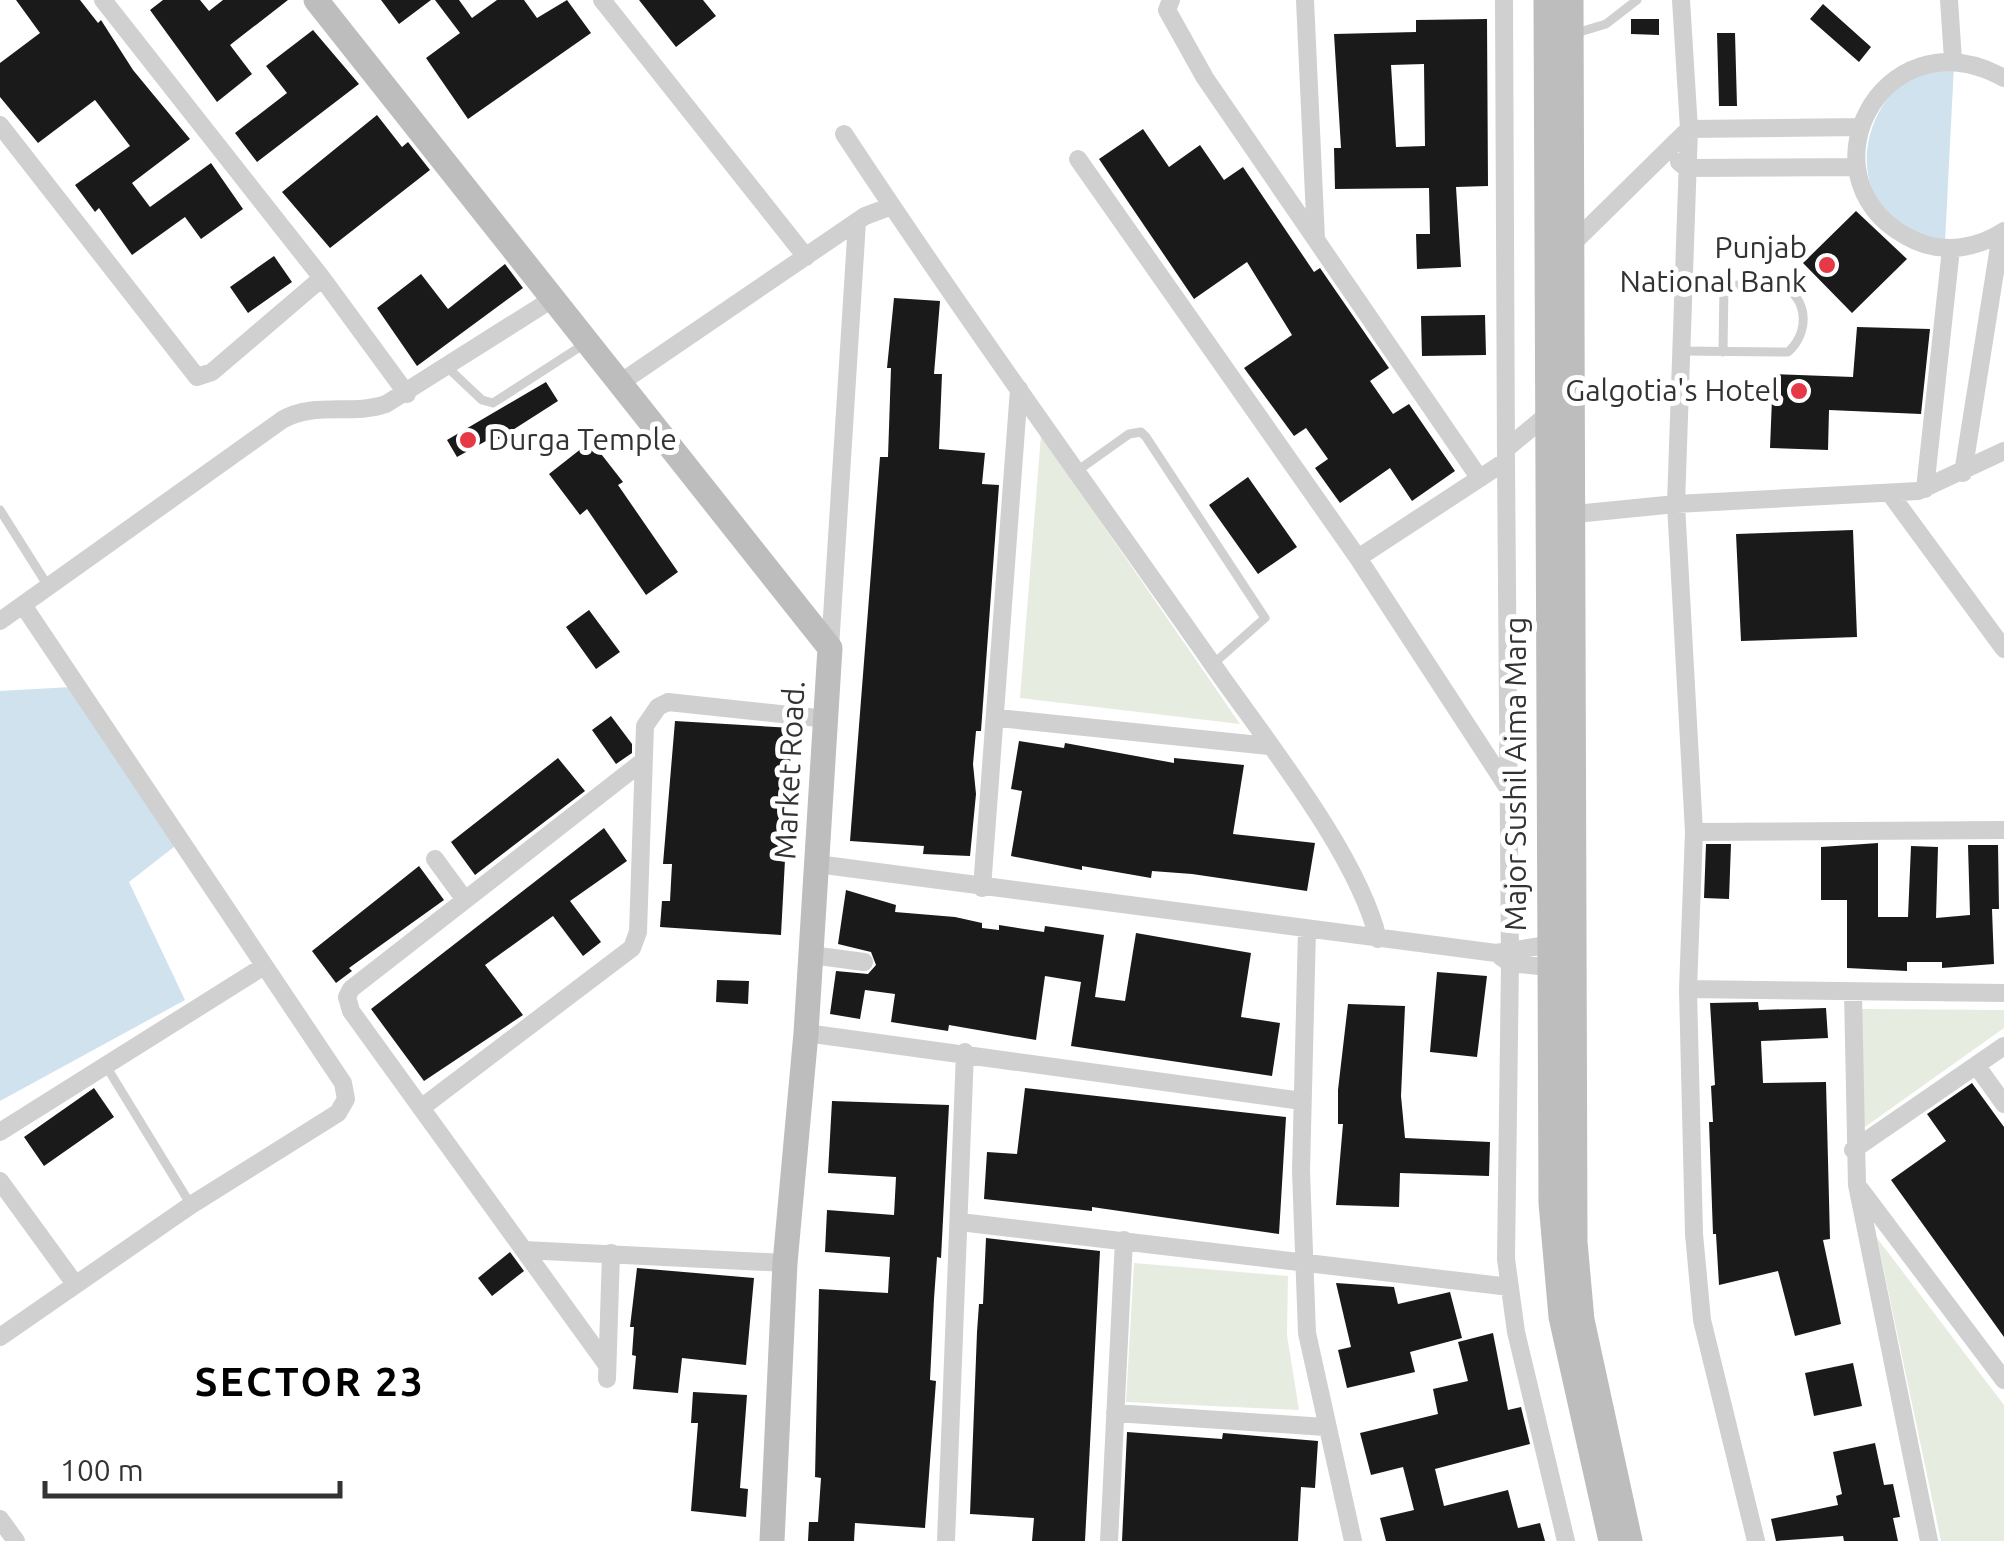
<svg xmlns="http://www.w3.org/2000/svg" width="2004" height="1541" font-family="Ubuntu,sans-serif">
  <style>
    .green { fill: #e6ecdf }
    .water { fill: #cfe2ee }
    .building { fill: #1a1a1a; fill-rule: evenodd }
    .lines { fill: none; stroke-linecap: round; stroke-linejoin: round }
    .lane { stroke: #d0d0d0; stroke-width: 9 }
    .street { stroke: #d0d0d0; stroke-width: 18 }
    .secondary { stroke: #bdbdbd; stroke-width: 25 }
    .poi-dot { fill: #e63946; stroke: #fff; stroke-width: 4 }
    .labels { text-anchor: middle; stroke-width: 10; stroke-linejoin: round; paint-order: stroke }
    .poi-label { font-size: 30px; fill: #333; stroke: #fff; text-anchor: end }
    .street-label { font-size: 30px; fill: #333; stroke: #fff }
    .district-label { font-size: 40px; font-weight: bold; letter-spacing: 2.5px; fill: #000; stroke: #fff }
  </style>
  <rect width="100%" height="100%" fill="#fff"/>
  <path class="green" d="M1041,435L1240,724L1020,698Z
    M1862,1009L2004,1010V1028L1862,1129Z
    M1877,1238L2004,1405V1541H1941Z
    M1134,1263L1288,1276L1287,1335L1299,1410L1126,1402Z"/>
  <path class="water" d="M1954,65L1945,242C1934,239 1917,239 1908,233C1848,194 1858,117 1909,76C1920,68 1941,68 1954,65Z
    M71,687L179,843L129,882L185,1000L0,1101V691Z"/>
  <path class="building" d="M16,0H80L98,23L101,20L133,70L190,139L132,183L150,207L211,163L243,209L201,239L185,217L132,255L99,208L95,212L75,185L130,146L95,100L38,143L0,97V63L40,33Z
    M163,0H200L209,11L223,0H288L230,45L252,74L217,102L150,10Z
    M381,0H431L399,24Z
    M435,0H459L472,18L497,0H524L537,18L567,0L591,33L468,119L426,58L460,33Z
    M639,0H703L716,16L676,47Z
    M1823,4L1871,47L1859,62L1810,19Z
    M1487,19L1488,186L1456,187L1461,267L1417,269L1416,234H1430L1429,188L1335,189L1334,148H1341L1334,34L1416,32V20ZM1424,64L1425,146L1396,147L1391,65Z
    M1631,19H1659V35L1631,34Z
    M313,30L359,84L257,162L235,133L287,93L266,66Z
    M1717,33H1735L1737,106H1719Z
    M377,115L402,147L408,142L430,170L330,248L282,192Z
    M1143,129L1169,167L1200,145L1224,180L1243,167L1314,272L1320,268L1389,368L1370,381L1393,414L1409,404L1455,471L1412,501L1390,468L1340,503L1315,468L1328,459L1306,428L1294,436L1244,368L1292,335L1247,262L1194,299L1099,159Z
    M1856,211L1907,259L1852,313L1803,263Z
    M274,256L292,282L248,313L230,287Z
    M505,264L523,288L417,366L377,308L421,274L448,309Z
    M894,298L940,301L934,374H942L939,449L985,453L982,484L999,485L981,731H976L973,764L976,794L970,856L923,854L924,846L850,841L880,457H888L891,368H887Z
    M1485,315L1486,355L1422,356L1421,316Z
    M1857,327L1930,329L1921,414L1829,410L1828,450L1770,448L1773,374L1853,377Z
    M546,382L558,401L497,440L495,436L457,457L447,440Z
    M591,441L623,482L618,485L678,572L646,595L587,509L580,515L549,474Z
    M1248,477L1297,547L1258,574L1209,505Z
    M1853,530L1857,637L1741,641L1736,534Z
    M589,610L620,652L596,669L566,627Z
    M611,716L632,744V753L616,764L592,730Z
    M675,721L792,728L781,935L660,927L662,901H670L672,864H663Z
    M1019,741L1064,748L1065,743L1174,763V758L1244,765L1233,834L1315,843L1307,891L1192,874L1152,871L1151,878L1082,866V870L1011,856L1022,791L1011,789Z
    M558,758L585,791L475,875L451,842Z
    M604,828L627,861L570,901L601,942L583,956L553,916L485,965L523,1015L424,1081L371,1009Z
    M1878,843V917H1908L1911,846L1938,847L1936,918L1970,915L1968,845H1998L1999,909H1992L1994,964L1942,968V962H1907V971L1847,968V900H1821V847Z
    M1706,844H1731L1729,899L1704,898Z
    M419,866L444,900L349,968L352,971L336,983L312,951Z
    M846,890L896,905L895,912L955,917L982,923V928L999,930V925L1044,932L1045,926L1104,935L1095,997L1125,1001L1136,933L1251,953L1241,1017L1280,1023L1272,1076L1071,1046L1081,982L1045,976L1036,1040L949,1025L948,1031L891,1022L895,994L865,990L860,1019L830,1014L836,971L868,974L876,965L871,952L838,944Z
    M1437,972L1487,976L1477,1057L1430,1052Z
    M717,980L749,981L748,1004L716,1002Z
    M1758,1002L1759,1010L1826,1008L1828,1038L1761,1041L1763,1083L1826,1082L1830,1239L1823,1240L1841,1324L1795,1336L1778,1271L1719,1285L1716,1234H1713L1709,1122H1713L1711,1086L1715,1085L1710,1003Z
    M1348,1004L1405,1006L1401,1096L1405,1138L1490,1142L1489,1176L1400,1173L1399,1207L1336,1205L1343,1124H1338V1090Z
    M1972,1083L2004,1127V1337L1891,1180L1946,1141L1927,1114Z
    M94,1088L114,1117L44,1166L24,1137Z
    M1025,1088L1286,1117L1279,1234L1092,1207V1211L984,1199L987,1152L1017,1154Z
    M832,1101L949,1105L941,1258L937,1257L934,1299L930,1380L936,1381L925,1528L855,1523L854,1541H808L809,1522H818L821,1478L815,1477L819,1289L888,1293L890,1257L825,1252L827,1210L894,1215L896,1177L828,1173Z
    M986,1238L1100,1251L1085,1541H1032L1034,1518L970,1514L977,1332L979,1304H983Z
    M510,1252L524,1271L492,1296L478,1278Z
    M637,1268L754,1278L746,1365L682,1358L678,1393L633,1389L636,1356L632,1355L634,1327H630Z
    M1336,1283L1394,1287L1398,1304L1450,1292L1462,1338L1410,1352L1415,1372L1347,1388L1338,1350L1351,1347Z
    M1493,1333L1508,1410L1521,1407L1530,1444L1435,1469L1444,1506L1508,1490L1518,1528L1540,1523L1545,1541H1386L1380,1518L1414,1510L1403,1467L1371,1475L1360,1433L1438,1414L1433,1389L1468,1381L1458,1342Z
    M1853,1363L1862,1406L1814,1416L1805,1373Z
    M693,1392L747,1395L740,1488L748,1489L746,1517L691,1511L698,1423H691Z
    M1127,1432L1222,1439L1223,1433L1318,1441L1315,1488L1301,1487L1298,1541H1122Z
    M1875,1443L1884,1485L1893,1484L1900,1517L1893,1518L1898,1541H1844L1843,1536L1776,1541L1771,1519L1838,1505L1836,1496L1842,1494L1833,1452Z"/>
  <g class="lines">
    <path class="lane" d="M1573,34L1606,24L1637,0
      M1681,351L1788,352C1809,333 1809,300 1783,286L1683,284
      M1723,352L1724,286
      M448,368L482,400L493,403L586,343
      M1077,471L1129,434L1141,432L1146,437L1265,618L1212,665
      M0,510L48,586
      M106,1066L191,1205"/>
    <path class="street" d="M103,0L322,278L407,394
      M602,0L806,257
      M1171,0L1167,10L1205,78L1478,476
      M1305,0L1316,239
      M1681,0L1689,129L1676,504L1694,832L1688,989L1694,1234L1702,1320L1756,1541
      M1949,0L1953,60
      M2004,78C1879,9 1793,186 1916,241C1945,254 1978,248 2004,231
      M0,125L197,377L212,372L322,278
      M844,134C962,313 1088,487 1211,662C1263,737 1358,854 1378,939
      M1078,159L1358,558L1506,785
      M1679,162L1686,168L1857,167
      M1572,244L1689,129L1860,127
      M620,383L865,216L892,206
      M1506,449L1547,415
      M1506,461L1510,963L1506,1259L1516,1332L1566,1541
      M1963,473L2001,234
      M1925,489L1951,249
      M1891,495L2004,649
      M1565,515L1676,504L1918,491L2004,451
      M1358,558L1506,461L1504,0
      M0,621L282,420C314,401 352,416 386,404L554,298
      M830,648L857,222
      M998,718L1269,746
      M1694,832L2004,830
      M435,859L465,900
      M817,864L1496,953L1559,943
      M982,888L1019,389
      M1307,930L1301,1171L1307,1333L1353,1541
      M811,955L864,962
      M1501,957L1510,963L1557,968
      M1688,989L2004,993
      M1853,993L1857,1185L1929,1541
      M806,1033L1302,1101
      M1976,1065L2004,1104
      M421,1108L632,948L638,932L645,726L658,707L668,702L827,719
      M0,1132L264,966
      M1853,1150L2004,1046
      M0,1181L75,1284
      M1860,1189L2004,1380
      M960,1222L1510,1287
      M524,1250L785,1263
      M0,1337L191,1205L338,1113L346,1099L343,1083L23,605
      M607,1365L351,1011L347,997L351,989L642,762
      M607,1379L611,1253
      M1115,1413L1325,1427
      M0,1519L16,1541
      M946,1541L965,1052
      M1109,1541L1124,1240"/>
    <path class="secondary" d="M316,0L830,648L806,1033L785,1263L772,1541
      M1546,0L1551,1203L1561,1317L1611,1541
      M1571,0L1575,1242L1582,1320L1630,1541"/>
  </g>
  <g class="poi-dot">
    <circle cx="1827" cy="265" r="10"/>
    <circle cx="1799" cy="391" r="10"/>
    <circle cx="468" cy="440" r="10"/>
  </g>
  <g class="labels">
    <g class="poi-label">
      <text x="1807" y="258">Punjab<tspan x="1807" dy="34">National Bank</tspan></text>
      <text x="1779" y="401">Galgotia's Hotel</text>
      <text x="488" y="450" text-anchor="start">Durga Temple</text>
    </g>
    <g class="street-label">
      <text transform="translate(790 770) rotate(-87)" y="10">Market Road.</text>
      <text transform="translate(1516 774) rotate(-90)" y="10">Major Sushil Aima Marg</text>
    </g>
    <g class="district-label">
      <text x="310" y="1396">SECTOR 23</text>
    </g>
  </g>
  <path d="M45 1481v15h295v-15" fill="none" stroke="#333333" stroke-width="5"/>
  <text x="60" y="1481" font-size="30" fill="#333333" stroke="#ffffff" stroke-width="8" paint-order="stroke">100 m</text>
</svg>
